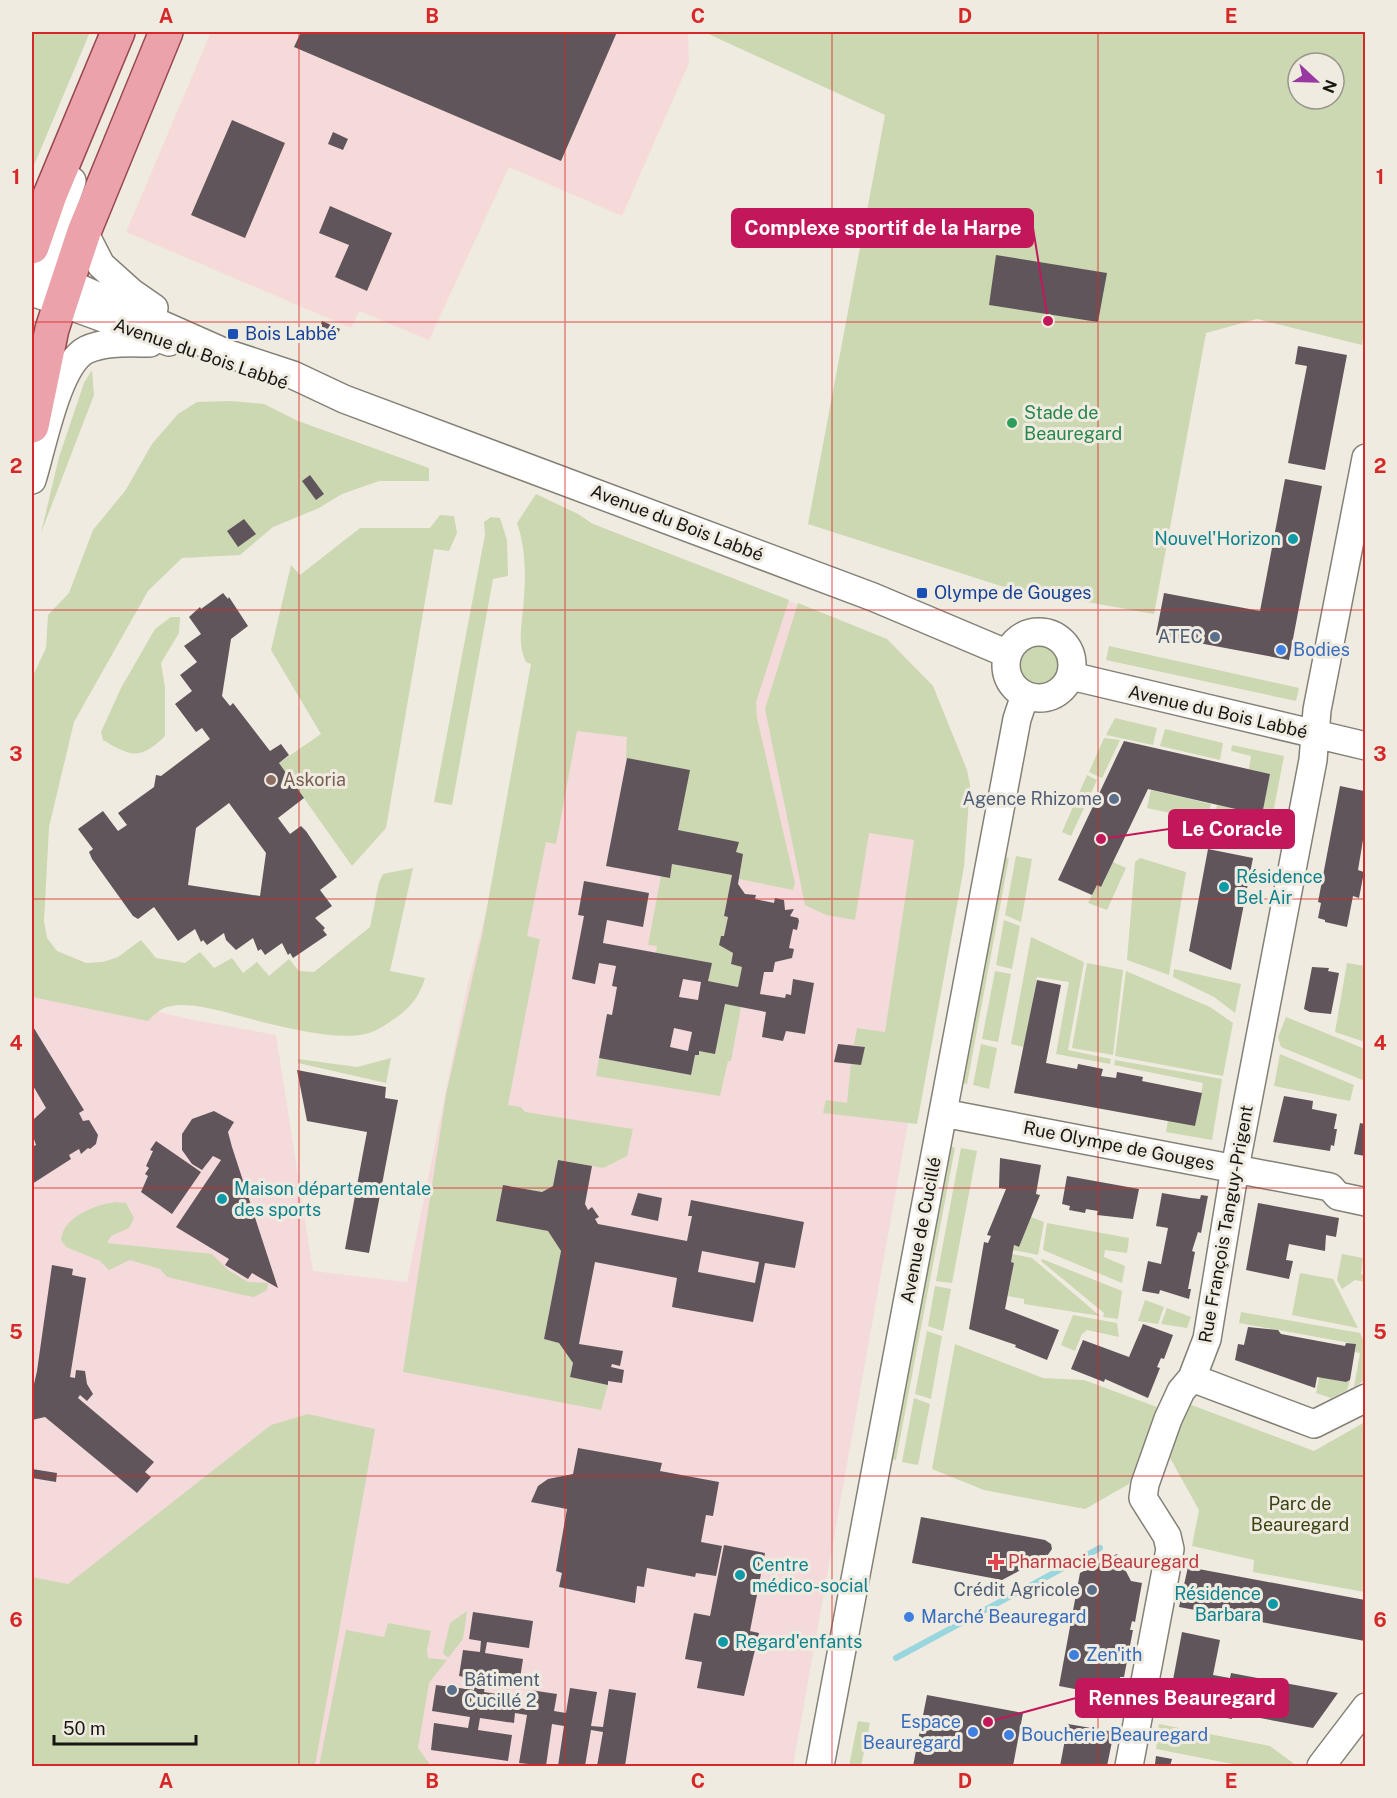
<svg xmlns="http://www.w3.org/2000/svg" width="1397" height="1798" font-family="'Public Sans',sans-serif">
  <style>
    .commercial { fill: #f5dadc }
    .industrial { fill: #f5dad9 }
    .green { fill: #ccd8b1; fill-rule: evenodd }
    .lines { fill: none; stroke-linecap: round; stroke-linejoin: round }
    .stream { stroke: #99d6dd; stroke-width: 6 }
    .building { fill: #60555b; fill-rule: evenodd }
    .minor-casing { stroke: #858076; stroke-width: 30 }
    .major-casing { stroke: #994950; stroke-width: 36 }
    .minor { stroke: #fff; stroke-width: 27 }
    .major { stroke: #eca2aa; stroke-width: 33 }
    .grid { fill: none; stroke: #d62828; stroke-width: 1.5; stroke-opacity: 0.55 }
    .transit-dot { fill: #1a4fb4; stroke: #f0ebe0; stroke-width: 2 }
    .leisure-dot { fill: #2e9e5b; stroke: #f0ebe0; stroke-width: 2 }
    .culture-dot { fill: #0f9aa8; stroke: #f0ebe0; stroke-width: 2 }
    .service-dot { fill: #5c6f8a; stroke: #f0ebe0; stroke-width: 2 }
    .shop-dot { fill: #3f7fe0; stroke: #f0ebe0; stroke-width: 2 }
    .education-dot { fill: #8d6e63; stroke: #f0ebe0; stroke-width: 2 }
    .health-dot { fill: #e0444e; stroke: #f0ebe0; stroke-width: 2 }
    .labels { text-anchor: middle; stroke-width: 6; stroke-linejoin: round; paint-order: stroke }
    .transit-label { font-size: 18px; fill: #164399; stroke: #f0ebe0; text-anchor: start }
    .street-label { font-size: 18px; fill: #171612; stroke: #f0ebe0 }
    .leisure-label { font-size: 18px; fill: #27864d; stroke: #f0ebe0; text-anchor: start }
    .culture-label { font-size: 18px; fill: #0d838f; stroke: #f0ebe0; text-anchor: start }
    .service-label { font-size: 18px; fill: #4e5e75; stroke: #f0ebe0; text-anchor: end }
    .shop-label { font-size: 18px; fill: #366cbe; stroke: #f0ebe0; text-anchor: start }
    .education-label { font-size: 18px; fill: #785e54; stroke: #f0ebe0; text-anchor: start }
    .park-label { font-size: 18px; fill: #384311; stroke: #f0ebe0 }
    .health-label { font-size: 18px; fill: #be3a42; stroke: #f0ebe0; text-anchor: start }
    .leader { fill: none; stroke: #c2185b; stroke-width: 2 }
    .callout-dot { fill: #c2185b; stroke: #f0ebe0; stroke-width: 2 }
    .callout { fill: #c2185b; stroke: #c2185b; stroke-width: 2 }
    .callout-label { font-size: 20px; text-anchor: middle; font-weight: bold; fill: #fff }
    .neatline { fill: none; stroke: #d62828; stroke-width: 2 }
    .grid-label { font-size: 20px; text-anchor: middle; font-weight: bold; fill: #d62828 }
  </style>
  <rect width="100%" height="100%" fill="#f0ebe0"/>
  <path class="commercial" d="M585,521L887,639L933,686L968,788L793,1766H315L365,1474L32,1617V982L189,1019L276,1035L313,1271L407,1282L467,987Z"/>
  <path class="industrial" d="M211,32H688L689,63L622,216L509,167L429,340L359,311L351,328L126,232Z"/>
  <path class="green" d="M32,32H90L32,170Z
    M704,32H1365L1366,323L1362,345L1257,319L1206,333L1154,614L1004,587L808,524L885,115ZM1298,63H1334V99H1298Z
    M92,370L94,395L41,533L59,457L84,383Z
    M231,401L264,404L298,421L429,468V481H379L342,494L319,508L273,527L240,555L182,558L148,591L74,722L49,827L44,921L47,938L57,951L86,963L103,962L118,957L141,940L156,958L185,963L200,952L214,968L232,958L243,973L257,962L269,976L289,959L299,971L314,972L370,927L379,882L383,874L413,868L390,971L425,978C420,995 411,1007 397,1017C388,1023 379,1030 369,1033C335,1044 256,1020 221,1011C203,1007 179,1001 162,1009C157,1012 152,1017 148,1021L32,997V678L46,648L48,615L69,593L93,530L125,491L152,444L178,414L197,402Z
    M536,494L578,514L593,524L789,600L756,702L757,718L795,883L793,890L739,879L743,854L736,852L738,842L678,830L689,770L626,758L627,737L577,731L556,844L546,842L527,936L540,939L508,1105L521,1107L525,1112L633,1129L627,1156L603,1168L558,1160L553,1186L542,1192L503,1185L496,1220L548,1231L561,1251L544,1339L559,1343L573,1363L570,1377L608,1385L601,1410L403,1372L446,1095L482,935L531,664L526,662C516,642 523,620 524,597C526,573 525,545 517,523Z
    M440,515L454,516L457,533L449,551L434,549L386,828L352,866L279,763L321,734L271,650L291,565L300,575L360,528H430Z
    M491,517L500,518L507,540L508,576L493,579L452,805L434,802L485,535L484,522Z
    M798,603L887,639L933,686L967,770L970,785L964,867L917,1124L823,1113L826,1100L847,1103L851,1063L861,1065L865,1047L854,1045L857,1028L885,1032L914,840L869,833L855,920L826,915L805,905L765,709Z
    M171,617H180L179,633L161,663L165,687V736C141,760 131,757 103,740L101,732L121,688L155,629Z
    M1014 662a23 23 0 1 1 46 0a23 23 0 1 1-46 0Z
    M1109,646L1299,688L1296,701L1106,660Z
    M1115,718L1157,728L1153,745L1106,735Z
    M1165,729L1223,743L1220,760L1160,746Z
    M1104,738L1120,740L1102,778L1089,772Z
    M1232,745L1284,756L1269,834L1214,822L1217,805L1262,814L1270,774L1249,769L1251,756L1231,751Z
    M1087,775L1097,780L1071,836L1062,832Z
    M1151,790L1211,804L1207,821L1147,808Z
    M1016,856L1032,859L1021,922L1005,915Z
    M1003,857L1009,858L967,1084L961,1083Z
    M1140,858L1186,872L1169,975L1127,960L1135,862Z
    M1113,862L1126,868L1107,910L1088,903L1097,885L1101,887Z
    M672,864L732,875L724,916L728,917L724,936H721L719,945L733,953L731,964L742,967L738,987L708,981L711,963L656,953L657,946L648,945L661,876L670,878Z
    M1004,920L1020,926L1012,969L996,965Z
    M1031,937L1084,962L1068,1050L1111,1059L1110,1064L1056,1054L1069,982L1037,977L1024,1047L1011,1044Z
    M1087,963L1123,970L1113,1055L1072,1048Z
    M1347,963L1365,966V1042L1335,1032Z
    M1174,969L1241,984L1235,1013L1214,997L1173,977Z
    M995,971L1011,974L998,1042L982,1039Z
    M1126,971L1210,1007L1233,1023L1223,1076L1115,1056Z
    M725,1004L741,1007L731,1061H728L720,1096L596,1076L599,1058L690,1075L695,1055H698L699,1051L715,1053Z
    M1286,1017L1365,1049V1081L1281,1047L1278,1037Z
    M981,1044L997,1048L989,1089L973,1085Z
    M1280,1054L1354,1085L1350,1101L1274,1086Z
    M391,1058L386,1083L298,1063V1059L357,1067Z
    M1115,1060L1222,1079L1212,1140L1166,1132L1168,1120L1195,1126L1203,1083L1114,1065Z
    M949,1145L955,1148L896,1460L890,1459Z
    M961,1148L977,1151L952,1283L936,1281Z
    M115,1202L126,1203L134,1218L129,1228L111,1236L107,1243L212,1254L228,1270L248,1282L268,1283L267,1290L254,1297L243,1295L167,1277L160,1269L130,1260L109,1270L100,1261L66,1247L61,1240C63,1216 96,1205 115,1202Z
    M1031,1217L1044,1222L1038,1255L1013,1250L1014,1245L1019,1247Z
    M1047,1223L1129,1238L1127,1253L1105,1250L1104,1257L1125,1266L1122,1283L1043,1250Z
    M1012,1254L1032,1258L1100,1316L1024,1304V1299L1008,1296L1014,1263L1011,1262Z
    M1342,1254L1363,1258L1361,1274L1365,1275V1282L1355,1280L1342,1289L1337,1280Z
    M1042,1259L1122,1291L1118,1319L1103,1317L1104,1313L1041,1261Z
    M1300,1273L1333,1279L1358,1328L1292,1315Z
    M935,1286L951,1289L943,1331L928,1326Z
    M1145,1300L1164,1307L1158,1324L1138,1321Z
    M1167,1308L1191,1317L1187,1328L1161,1324Z
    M1241,1312L1360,1333L1365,1344V1380L1354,1387L1360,1353L1355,1352L1356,1344L1239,1323Z
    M1073,1315L1117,1323L1119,1337L1087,1330L1082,1334L1075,1351L1061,1345Z
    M927,1331L942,1336L931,1399L915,1394Z
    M955,1344L1043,1378L1084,1380L1157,1407L1129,1484L1085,1509L984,1490L932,1469Z
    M1319,1377L1346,1382L1350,1380L1347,1390L1331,1398L1316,1393Z
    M914,1398L930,1404L918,1465L902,1462Z
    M1189,1404L1314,1451L1365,1422V1592L1253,1572L1254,1560L1192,1546L1199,1510L1169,1456Z
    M308,1414L375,1429L315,1766H32V1577L68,1584L271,1425Z
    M467,1611L463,1639L448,1658L443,1653L450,1623Z
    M388,1623L431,1631L427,1650L428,1658L447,1660L429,1683L418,1748L431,1766H319L346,1630L384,1637Z
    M858,1721L870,1723L861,1766H849Z
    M1159,1724L1270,1746L1297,1766H1243L1156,1749Z"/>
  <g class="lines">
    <path class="stream" d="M896,1658L1100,1548"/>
  </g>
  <path class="building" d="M301,32H617L561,161L294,47Z
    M232,120L285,143L245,238L191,215Z
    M333,132L348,139L343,150L328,144Z
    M330,206L392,233L367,291L335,277L349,245L319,233Z
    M996,255L1107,273L1098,322L989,305Z
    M322,321L340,329L335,341L317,334Z
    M1298,346L1347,355L1325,470L1288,463L1307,366L1295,364Z
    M310,475L324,494L316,500L302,481Z
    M1285,479L1322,486L1289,660L1156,635L1164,593L1260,611Z
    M244,519L256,534L238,547L227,531Z
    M223,593L228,599L229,597L248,626L231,639L222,696L230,706L233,703L270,751L281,744L289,755L279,763L304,798L278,818L290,834L301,826L306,831L337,877L320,890L332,906L315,918L325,928L323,930L327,935L293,958L290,953L288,955L282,943L265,955L261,949L258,951L253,938L236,950L226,940L224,933L207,945L203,940L201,942L195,929L178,941L154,907L138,919L133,916L92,859L89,852L93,849L78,829L103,811L118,831L127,825L118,813L154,787L156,775L161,776L210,739L202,728L196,732L175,704L192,691L180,675L197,662L184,646L201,634L189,617L200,607L201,609ZM229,803L266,853L260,896L188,885L196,828Z
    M1124,741L1270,774L1262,815L1148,789L1101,887L1097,885L1092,895L1058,880Z
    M627,758L690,770L678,830L739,842L736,852L743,854L738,884L745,894L756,895L755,899L774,903L775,898L784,900L785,910L794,909L790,916L798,918L799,921L797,930L793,929L789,948L794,949L792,958L775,962L773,972H764L760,994L785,998L786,994L791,995L793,979L814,983L805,1034L786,1031L783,1041L762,1037L766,1012L725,1004L715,1054L699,1051V1055H695L691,1075L599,1058L607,1014L612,1015L617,987L612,986L616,966L599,963L595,984L572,979L584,916L578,915L584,881L649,893L643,927L607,920L603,943L712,963L708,981L738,987L742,967L731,964L733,953L719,945L721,936H724L728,917L724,916L732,875L672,864L670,878L606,866ZM683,979L701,982L698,1000L679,997ZM674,1028L692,1032L688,1051L670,1047Z
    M1340,786L1364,791L1365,795V828L1358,870L1364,872L1359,898L1353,896L1347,927L1325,922V920L1318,918L1321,903L1318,902Z
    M1208,849L1253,858L1231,970L1189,951Z
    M1312,967L1329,968L1328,971L1339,973L1331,1014L1310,1012L1304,1009Z
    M1037,980L1061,985L1046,1063L1077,1069L1078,1064L1103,1069L1101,1076L1116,1078L1117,1072L1143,1077L1142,1081L1202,1093L1195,1126L1014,1093Z
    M32,1025L84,1110L79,1113L83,1121L89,1120L98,1135L96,1144L90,1149L88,1148L81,1154L79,1149L69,1155L71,1159L32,1184V1147L36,1145L33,1136L34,1119L46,1108L32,1084Z
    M838,1044L865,1047L861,1065L834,1062Z
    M297,1070L386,1087L385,1098L398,1100L369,1253L345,1249L367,1132L307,1121Z
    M1284,1096L1313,1101L1312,1109L1337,1114L1334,1129H1337L1334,1146L1331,1145L1330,1151L1273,1142Z
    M214,1111L234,1122L228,1132L232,1147L278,1288L252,1273L248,1279L225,1265L229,1259L176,1227L221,1160L213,1156L202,1170L192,1164L182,1150V1134L192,1119Z
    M1360,1123L1365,1124V1156L1354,1154Z
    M156,1141L201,1172L172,1214L141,1192L148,1176L145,1174L149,1168L146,1166L153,1151L150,1150Z
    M1000,1158L1041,1165L1036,1194L1040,1195L1019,1247L1014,1245L1011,1262L1014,1263L1005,1309L1059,1330L1047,1360L1015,1347L1016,1345L969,1329L984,1242L988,1243L991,1236L987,1235L1006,1189L999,1188Z
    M558,1160L592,1166L585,1204L588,1210L592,1207L599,1217L595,1219L598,1224L687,1241L692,1216H688L691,1200L804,1222L795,1268L765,1263L753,1322L672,1307L677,1278L595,1262L579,1344L623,1351L620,1366L612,1364L611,1367L624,1370L622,1383L608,1381V1385L570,1377L573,1363L559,1343L544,1339L561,1251L548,1231L496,1221L503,1185L542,1192L553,1186ZM702,1251L759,1262L755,1283L698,1272Z
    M1067,1176L1139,1189L1133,1219L1097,1215L1098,1211L1086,1209L1085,1213L1069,1210L1070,1206L1062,1204Z
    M638,1193L662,1198L658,1221L631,1215Z
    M1162,1193L1191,1198L1200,1199L1201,1195L1208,1196L1201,1233L1198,1232L1192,1251L1195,1252L1188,1289H1191L1189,1299L1160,1290L1159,1294L1142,1291L1148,1261L1161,1264L1168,1228L1156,1226Z
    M1258,1203L1339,1218L1336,1237L1326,1235L1325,1251L1289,1244L1286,1260L1293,1261L1289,1279L1246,1270Z
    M52,1265L73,1269L72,1275L86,1278L70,1377L75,1378L76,1370L85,1371L87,1384L93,1394L87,1401L80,1395L78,1398L154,1462L145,1472L151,1477L137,1493L45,1417L32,1420V1385L34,1384L37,1371Z
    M1143,1324L1173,1335L1164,1359L1161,1358L1157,1367L1160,1368L1148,1398L1105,1379L1104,1382L1071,1369L1083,1340L1129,1357Z
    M1248,1327L1278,1330L1281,1334L1345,1346L1346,1343L1356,1344L1350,1380L1346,1382L1317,1377L1315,1388L1235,1360L1238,1344L1244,1345Z
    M578,1448L662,1463L660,1471L719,1482L713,1516L706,1515L701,1542L722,1546L716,1576L696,1573L695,1577L647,1568L644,1587L637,1586L635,1603L559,1587L562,1573L556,1571L567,1509L531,1502L538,1486L548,1479L573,1474Z
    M32,1469L57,1473L56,1482L32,1478Z
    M921,1517L1045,1540L1051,1544L1052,1549L1047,1556L1002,1580L912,1563Z
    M724,1545L765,1553L750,1631L759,1633L744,1696L697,1688L702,1662L685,1659L694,1613L710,1616Z
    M1117,1554L1131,1581L1142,1583L1135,1622L1132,1621L1130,1630H1133L1124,1677H1120L1117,1697L1059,1686L1080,1573Z
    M1188,1567L1365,1600V1641L1179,1607Z
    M473,1612L533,1621L529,1648L487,1642L485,1653L523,1659L519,1685L486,1680L484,1692L517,1697L516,1708L527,1709L530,1690L557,1694L554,1711L566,1713L570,1688L597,1692L591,1726L603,1727L609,1689L636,1693L625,1766H597L603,1732L591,1730L585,1766H558L564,1726L552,1724L546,1766L519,1763L527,1715L515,1713L514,1723L480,1718L478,1730L512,1735L508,1761L431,1750L434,1723L468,1728L470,1717L432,1711L436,1685L474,1690L476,1679L459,1676L463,1650L480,1652L481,1641L469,1639Z
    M1182,1632L1220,1640L1213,1675L1230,1678L1231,1673L1338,1693L1313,1728L1233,1713L1232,1719L1163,1706V1700L1169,1701Z
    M927,1695L1023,1713L1013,1766H913Z
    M1068,1724L1114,1732L1107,1766H1060Z
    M1156,1756L1172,1759L1170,1766L1155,1764Z"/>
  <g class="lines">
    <g class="minor-casing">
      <path id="minor" d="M84,232L101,265L131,292L154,308
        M32,267L226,353L293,375L344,399L873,597L1008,654
        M54,284L46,256L72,181
        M32,292L169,342
        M32,480C42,449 57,365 86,350C105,341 129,343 150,343
        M1006 665a33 33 0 1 1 66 0a33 33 0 1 1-66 0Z
        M1071,676L1366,746
        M943,1113L1330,1187L1338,1196L1366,1202
        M1192,1378L1314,1424L1366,1398
        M820,1766L1017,719L1025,695
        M1129,1766L1170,1549L1167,1536L1143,1498L1145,1484L1168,1419L1181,1391L1192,1378L1207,1339L1235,1168L1313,760L1317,710L1366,458
        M1321,1766L1366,1707"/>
    </g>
    <g class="major-casing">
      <path id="major" d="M32,247L50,195L118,32
        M32,426L52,329L84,232L166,32"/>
    </g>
    <use href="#minor" class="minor"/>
    <use href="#major" class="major"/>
  </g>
  <path class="grid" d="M299,32V1766M565,32V1766M832,32V1766M1098,32V1766M32,322H1366M32,610H1366M32,899H1366M32,1188H1366M32,1476H1366"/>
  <g class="transit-dot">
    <rect x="227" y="328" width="12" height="12" rx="3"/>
    <rect x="916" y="587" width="12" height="12" rx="3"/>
  </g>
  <circle class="leisure-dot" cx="1012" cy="423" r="6"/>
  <g class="culture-dot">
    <circle cx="1293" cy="539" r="6"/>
    <circle cx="1224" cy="887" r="6"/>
    <circle cx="222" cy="1199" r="6"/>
    <circle cx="740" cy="1575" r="6"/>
    <circle cx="1273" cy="1604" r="6"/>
    <circle cx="723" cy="1642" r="6"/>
  </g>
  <g class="service-dot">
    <circle cx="1215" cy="637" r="6"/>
    <circle cx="1114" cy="799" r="6"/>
    <circle cx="1092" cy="1590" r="6"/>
    <circle cx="452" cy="1690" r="6"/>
  </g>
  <g class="shop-dot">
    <circle cx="1281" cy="650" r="6"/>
    <circle cx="909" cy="1617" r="6"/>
    <circle cx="1074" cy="1655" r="6"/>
    <circle cx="973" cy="1732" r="6"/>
    <circle cx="1009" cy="1735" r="6"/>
  </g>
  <circle class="education-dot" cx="271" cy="780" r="6"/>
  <path class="health-dot" d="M993 1553h6v6h6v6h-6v6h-6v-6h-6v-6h6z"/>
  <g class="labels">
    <g class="transit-label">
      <text x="245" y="340">Bois Labbé</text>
      <text x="934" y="599">Olympe de Gouges</text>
    </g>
    <g class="street-label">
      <text transform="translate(201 354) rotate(19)" y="6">Avenue du Bois Labbé</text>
      <text transform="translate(677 523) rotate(21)" y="6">Avenue du Bois Labbé</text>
      <text transform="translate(1218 712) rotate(13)" y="6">Avenue du Bois Labbé</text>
      <text transform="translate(1119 1146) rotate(11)" y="6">Rue Olympe de Gouges</text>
      <text transform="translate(1226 1224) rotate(-80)" y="6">Rue François Tanguy-Prigent</text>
      <text transform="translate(921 1230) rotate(-79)" y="6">Avenue de Cucillé</text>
    </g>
    <g class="leisure-label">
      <text x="1024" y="419">Stade de<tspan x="1024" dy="21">Beauregard</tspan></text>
    </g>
    <g class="culture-label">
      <text x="1281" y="545" text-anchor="end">Nouvel'Horizon</text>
      <text x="1236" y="883">Résidence<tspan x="1236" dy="21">Bel Air</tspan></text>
      <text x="234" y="1195">Maison départementale<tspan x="234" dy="21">des sports</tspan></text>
      <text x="752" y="1571">Centre<tspan x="752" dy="21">médico-social</tspan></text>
      <text x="1261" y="1600" text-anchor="end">Résidence<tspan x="1261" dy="21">Barbara</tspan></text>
      <text x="735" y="1648">Regard'enfants</text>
    </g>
    <g class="service-label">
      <text x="1203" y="643">ATEC</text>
      <text x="1102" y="805">Agence Rhizome</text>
      <text x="1080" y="1596">Crédit Agricole</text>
      <text x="464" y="1686" text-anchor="start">Bâtiment<tspan x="464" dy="21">Cucillé 2</tspan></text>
    </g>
    <g class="shop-label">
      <text x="1293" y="656">Bodies</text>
      <text x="921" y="1623">Marché Beauregard</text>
      <text x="1086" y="1661">Zen'ith</text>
      <text x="961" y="1728" text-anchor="end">Espace<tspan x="961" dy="21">Beauregard</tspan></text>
      <text x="1021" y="1741">Boucherie Beauregard</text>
    </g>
    <g class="education-label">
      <text x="283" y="786">Askoria</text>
    </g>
    <g class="park-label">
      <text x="1300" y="1510">Parc de<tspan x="1300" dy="21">Beauregard</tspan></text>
    </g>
    <g class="health-label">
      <text x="1008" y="1568">Pharmacie Beauregard</text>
    </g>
  </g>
  <path class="leader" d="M1048 321L1033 228M1101 839L1169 829M988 1722L1076 1698"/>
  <g class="callout-dot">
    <circle cx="1048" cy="321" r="6"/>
    <circle cx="1101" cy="839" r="6"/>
    <circle cx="988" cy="1722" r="6"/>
  </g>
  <g class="callout">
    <rect x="732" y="209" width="301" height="38" rx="6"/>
    <rect x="1169" y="810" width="125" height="38" rx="6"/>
    <rect x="1076" y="1679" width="212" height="38" rx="6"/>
  </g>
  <g class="callout-label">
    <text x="883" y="235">Complexe sportif de la Harpe</text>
    <text x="1232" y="836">Le Coracle</text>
    <text x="1182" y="1705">Rennes Beauregard</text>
  </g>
  <rect width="1397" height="1798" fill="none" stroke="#f0ebe0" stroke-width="66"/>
  <g transform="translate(1316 81) rotate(112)"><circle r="28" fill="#f0ebe0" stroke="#99968e" stroke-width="1.5"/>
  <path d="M0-4.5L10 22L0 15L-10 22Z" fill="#9838a0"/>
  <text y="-9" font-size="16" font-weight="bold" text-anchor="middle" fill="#171612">N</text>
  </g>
  <path d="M54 1735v9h142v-9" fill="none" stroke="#171612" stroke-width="3"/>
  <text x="63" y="1735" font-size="18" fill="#171612" stroke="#f0ebe0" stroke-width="4.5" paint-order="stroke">50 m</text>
  <rect x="33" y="33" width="1331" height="1732" class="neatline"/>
  <g class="grid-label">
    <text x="166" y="23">A</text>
    <text x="432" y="23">B</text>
    <text x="698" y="23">C</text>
    <text x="965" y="23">D</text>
    <text x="1231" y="23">E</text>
    <text x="16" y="184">1</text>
    <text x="1380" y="184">1</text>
    <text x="16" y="473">2</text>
    <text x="1380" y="473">2</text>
    <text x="16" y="761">3</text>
    <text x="1380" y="761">3</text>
    <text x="16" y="1050">4</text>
    <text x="1380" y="1050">4</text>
    <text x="16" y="1339">5</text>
    <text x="1380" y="1339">5</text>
    <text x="16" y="1627">6</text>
    <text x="1380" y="1627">6</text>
    <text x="166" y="1788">A</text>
    <text x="432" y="1788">B</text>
    <text x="698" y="1788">C</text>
    <text x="965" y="1788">D</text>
    <text x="1231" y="1788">E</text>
  </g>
</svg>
